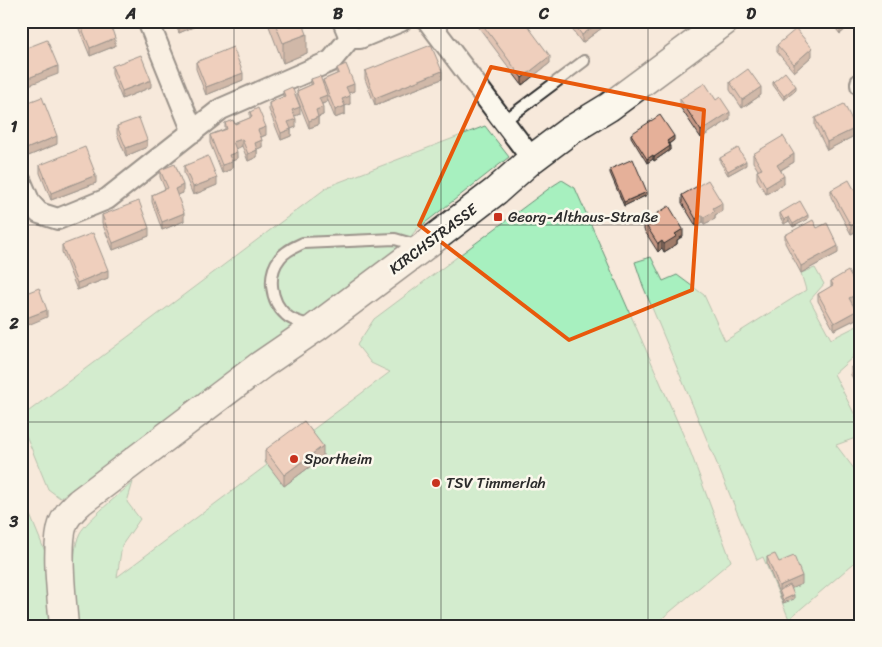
<svg xmlns="http://www.w3.org/2000/svg" width="882" height="647" font-family="Sriracha,sans-serif">
  <style>
    .green { fill: #a7f0bf; stroke: #698e75 }
    .lines { fill: none; stroke-linecap: round; stroke-linejoin: round }
    .lane-casing { stroke: #2b2b2b; stroke-width: 14 }
    .street-casing { stroke: #2b2b2b; stroke-width: 24 }
    .secondary-casing { stroke: #2b2b2b; stroke-width: 31 }
    .lane { stroke: #fbf7ec; stroke-width: 10 }
    .street { stroke: #fbf7ec; stroke-width: 20 }
    .secondary { stroke: #fbf7ec; stroke-width: 28 }
    .wall { fill: #c59784; stroke: #2b2b2b }
    .shaded-wall { fill: #a07b6b; stroke: #2b2b2b }
    .building { fill: #e5b099; stroke: #2b2b2b }
    .marked { fill: none; stroke: #e8590c; stroke-width: 4; stroke-linejoin: round }
    .grid { fill: none; stroke: #2b2b2b; stroke-width: 1; stroke-opacity: 0.55 }
    .poi-dot { fill: #c8321e; stroke: #fbf7ec; stroke-width: 2 }
    .labels { text-anchor: middle; stroke-width: 5; stroke-linejoin: round; paint-order: stroke }
    .poi-label { font-size: 15px; fill: #2b2b2b; stroke: #fbf7ec; text-anchor: start }
    .street-label { font-size: 15px; fill: #2b2b2b; stroke: #fbf7ec }
    .neatline { fill: none; stroke: #2b2b2b; stroke-width: 2 }
    .grid-label { font-size: 16px; text-anchor: middle; font-weight: bold; fill: #2b2b2b }
  </style>
  <rect width="100%" height="100%" fill="#f7e9db"/>
  <filter id="ink" filterUnits="userSpaceOnUse"><feTurbulence type="fractalNoise" baseFrequency=".02" numOctaves="2"/><feDisplacementMap in="SourceGraphic" scale="10" xChannelSelector="R" yChannelSelector="G"/><feConvolveMatrix kernelMatrix="1 2 1 2 8 2 1 2 1" color-interpolation-filters="sRGB"/></filter>
  <g filter="url(#ink)">
    <path class="green" d="M485,126L509,157L416,230L398,252L293,331L60,498L48,489L21,423V417L329,186Z
      M562,180L575,188L689,448L731,561L653,626H78C77,601 69,555 80,533C87,520 121,493 133,482L127,502L140,519L122,545L117,577L267,465L264,461L304,431L307,434L390,372L371,363L357,345L374,319L551,187Z
      M651,257L663,281L677,275L704,295L725,341L806,290L801,273L815,268L824,284L810,300L831,339L861,324V343L852,358L834,374L859,423H861V436L836,445L861,478V557L789,619L763,557L757,560L643,286L635,262Z
      M21,493L46,554L51,626H21Z"/>
    <g class="lines">
      <g class="lane-casing">
        <path id="lane" d="M504,121L584,61
          M311,326C303,323 292,321 286,315C270,301 267,274 280,258C286,250 295,247 303,243L395,239L419,246"/>
      </g>
      <g class="street-casing">
        <path id="street" d="M148,21L193,132
          M343,21L350,38H360L401,21
          M428,21L532,159
          M861,83V85
          M21,182L30,203L39,213L58,219L107,199L221,109L331,61L350,38"/>
      </g>
      <g class="secondary-casing">
        <path id="secondary" d="M64,626C62,601 55,546 63,524C66,515 73,509 80,502L261,365L315,328L423,247L496,191L532,159L568,132L609,107L725,21"/>
      </g>
      <use href="#lane" class="lane"/>
      <use href="#street" class="street"/>
      <use href="#secondary" class="secondary"/>
    </g>
    <path class="wall" d="M79,21L115,46L90,56L79,29Z
      M174,21H207L179,33Z
      M267,21H302L307,53L283,63Z
      M474,21H524L550,63L522,85Z
      M566,21H611L582,43Z
      M830,21H855L840,34Z
      M777,45L812,56L794,72L777,52Z
      M196,62L243,80L206,95L196,69Z
      M112,66L151,87L122,99L112,74Z
      M337,68L354,91L348,93L350,104L345,106V114L335,118L327,98V102L322,104L323,115L318,117V125L309,128L297,98V91L311,85V79L323,84V80L337,74Z
      M365,71L442,79L375,105L365,79Z
      M730,82L761,95L742,108L730,90Z
      M773,82L796,90L784,100L773,85Z
      M283,91L300,114L294,116L296,127L291,129V136L281,140L269,110V103L283,97Z
      M680,99L730,119L701,138L680,107Z
      M21,105L57,144L26,157L21,146Z
      M250,112L266,135L261,137L262,147L257,149V157L248,161L242,146L236,149L237,159L232,161V169L222,173L210,143V135L225,129V123L235,124L250,118Z
      M815,118L856,135L827,150L815,126Z
      M117,126L147,147L126,156L117,134Z
      M631,134L674,140L669,144L670,150L654,161L653,159L647,163L631,137Z
      M753,154L794,162L781,170L784,184L766,194L757,179V171L758,170L753,162Z
      M720,158L746,165L728,175L720,162Z
      M40,165L96,183L51,200L40,173Z
      M184,166L217,185L193,195L184,173Z
      M610,169L647,195L624,206L610,173Z
      M160,170L183,193L177,195L184,221L162,230L152,202V195L165,189L160,177Z
      M861,188V229L851,234L831,197V190L855,191Z
      M682,195L722,211L715,215V219L704,224L703,222L696,226L682,203Z
      M780,213L808,219L793,227L789,221L784,224L780,217Z
      M102,215L149,236L113,250L102,223Z
      M644,222L683,236L677,240V244L664,252L662,248L658,252L644,230Z
      M817,228L838,253L801,273L785,243V235Z
      M62,245L108,278L77,290L62,252Z
      M831,281L860,300L852,304L856,319L834,330L818,301V294L831,287Z
      M861,362V392L851,375V367Z
      M265,450L323,457L284,486L265,461Z
      M767,557L779,562L802,584L791,588L794,599L783,603L767,564Z"/>
    <path class="shaded-wall" d="M189,21H207L179,33V25Z
      M601,21H611L582,43V35Z
      M846,21H855L840,34V26Z
      M307,34V53L283,63V43Z
      M115,38V46L90,56V48Z
      M812,48V56L794,72V64Z
      M550,56V63L522,85V78Z
      M58,66V74L21,88V81Z
      M442,71V79L375,105V98Z
      M243,73V80L206,95V87Z
      M151,80V87L122,99V91Z
      M354,84V91L346,94V87Z
      M796,86V90L784,100V96Z
      M761,87V95L742,108V100Z
      M327,95V102L319,105V98Z
      M350,96V104L342,107V99Z
      M345,106V114L335,118V110Z
      M300,107V114L292,117V110Z
      M323,107V115L316,118V110Z
      M730,112V119L701,138V131Z
      M318,117V125L309,128V121Z
      M296,119V127L288,130V122Z
      M266,127V135L258,138V130Z
      M856,128V135L827,150V142Z
      M291,129V136L281,140V133Z
      M57,136V144L26,157V149Z
      M674,136V140L667,145V141Z
      M242,139V146L233,150V142Z
      M147,140V147L126,156V148Z
      M262,140V147L255,150V143Z
      M670,146V150L654,161V157Z
      M257,150V157L248,161V154Z
      M237,152V159L229,162V155Z
      M794,154V162L777,172V165Z
      M653,155V159L647,163V159Z
      M746,161V165L728,175V171Z
      M232,162V169L222,173V165Z
      M96,175V183L51,200V193Z
      M784,176V184L766,194V187Z
      M217,178V185L193,195V187Z
      M183,185V193L175,196V189Z
      M647,192V195L624,206V202Z
      M722,203V211L715,215V219L704,224V217L713,208Z
      M184,213V221L162,230V222Z
      M703,215V222L696,226V219Z
      M808,215V219L793,227V224Z
      M789,217V221L784,224V220Z
      M861,221V229L851,234V226Z
      M149,228V236L113,250V243Z
      M683,229V236L677,240V244L664,252V244L675,234Z
      M662,241V248L658,252V244Z
      M838,246V253L801,273V266Z
      M108,270V278L77,290V283Z
      M860,293V300L849,306V298Z
      M47,310V317L21,328V320Z
      M856,311V319L834,330V323Z
      M323,446V457L284,486V475Z
      M802,576V584L781,593L779,590V586Z
      M794,595V599L783,603V600Z"/>
    <path class="building" d="M79,21H109L115,38L90,48Z
      M178,21H189L179,25Z
      M274,21H302L307,34L283,43Z
      M480,21H524L550,56L522,78Z
      M572,21H601L582,35Z
      M836,21H846L840,26Z
      M796,29L812,48L794,64L777,45Z
      M47,40L58,66L21,81V50Z
      M431,45L442,71L375,98L365,71Z
      M233,47L243,73L206,87L196,62Z
      M141,55L151,80L122,91L112,66Z
      M346,64L354,84L346,87L350,96L342,99L345,106L335,110L323,80L339,73L337,68Z
      M748,69L761,87L742,100L730,82Z
      M785,72L796,86L784,96L773,82Z
      M320,76L327,95L319,98L323,107L316,110L318,117L309,121L297,91L313,84L311,79Z
      M705,83L716,100L720,97L730,112L701,131L680,99Z
      M292,87L300,107L292,110L296,119L288,122L291,129L281,133L269,103L285,96L283,91Z
      M42,97L57,136L26,149L21,138V105Z
      M844,104L856,128L827,142L815,118Z
      M258,108L266,127L258,130L262,140L255,143L257,150L248,154L242,139L233,142L237,152L229,155L232,162L222,165L210,135L227,129L225,123L233,120L235,124L252,117L250,112Z
      M660,115L674,136L667,141L670,146L654,157L653,155L647,159L631,134Z
      M139,118L147,140L126,148L117,126Z
      M783,136L794,154L777,165L784,176L766,187L757,171L762,169L753,154Z
      M85,147L96,175L51,193L40,165Z
      M738,148L746,161L728,171L720,158Z
      M208,156L217,178L193,187L184,166Z
      M633,159L647,192L624,202L610,169Z
      M175,164L183,185L175,189L184,213L162,222L152,195L168,188L160,170Z
      M708,180L722,203L713,208L715,211L704,217L703,215L696,219L682,195Z
      M849,180L855,191L861,188V221L851,226L831,190Z
      M139,201L149,228L113,243L102,215Z
      M800,201L808,215L793,224L789,217L784,220L780,213Z
      M669,206L683,229L675,234L677,236L664,244L662,241L658,244L644,222Z
      M813,220L817,228L827,223L838,246L801,266L785,235Z
      M93,233L108,270L77,283L62,245Z
      M848,271L860,293L849,298L856,311L834,323L818,294L833,285L831,281Z
      M39,288L47,310L21,320V295Z
      M861,362V385L851,367Z
      M304,421L323,446L284,475L265,450Z
      M775,554L779,562L794,556L802,576L779,586L767,557Z
      M790,585L794,595L783,600L779,590Z"/>
  </g>
  <path d="M0 0H882V647H0ZM491,67L704,110L692,290L569,340L419,225Z" fill="#f7e9db" fill-opacity=".55" fill-rule="evenodd"/>
  <path class="marked" d="M491,67L704,110L692,290L569,340L419,225Z"/>
  <path class="grid" d="M234,21V626M441,21V626M648,21V626M21,225H861M21,422H861"/>
  <g class="poi-dot">
    <rect x="493" y="212" width="10" height="10" rx="2.5"/>
    <circle cx="294" cy="459" r="5"/>
    <circle cx="436" cy="483" r="5"/>
  </g>
  <g class="labels">
    <g class="poi-label">
      <text x="508" y="222">Georg-Althaus-Straße</text>
      <text x="304" y="464">Sportheim</text>
      <text x="446" y="488">TSV Timmerlah</text>
    </g>
    <g class="street-label">
      <text transform="translate(433 239) rotate(-37)" y="5">KIRCHSTRASSE</text>
    </g>
  </g>
  <rect width="882" height="647" fill="none" stroke="#fbf7ec" stroke-width="55"/>
  <rect x="28" y="28" width="826" height="592" class="neatline"/>
  <g class="grid-label">
    <text x="131" y="19">A</text>
    <text x="338" y="19">B</text>
    <text x="544" y="19">C</text>
    <text x="751" y="19">D</text>
    <text x="14" y="132">1</text>
    <text x="14" y="329">2</text>
    <text x="14" y="527">3</text>
  </g>
</svg>
